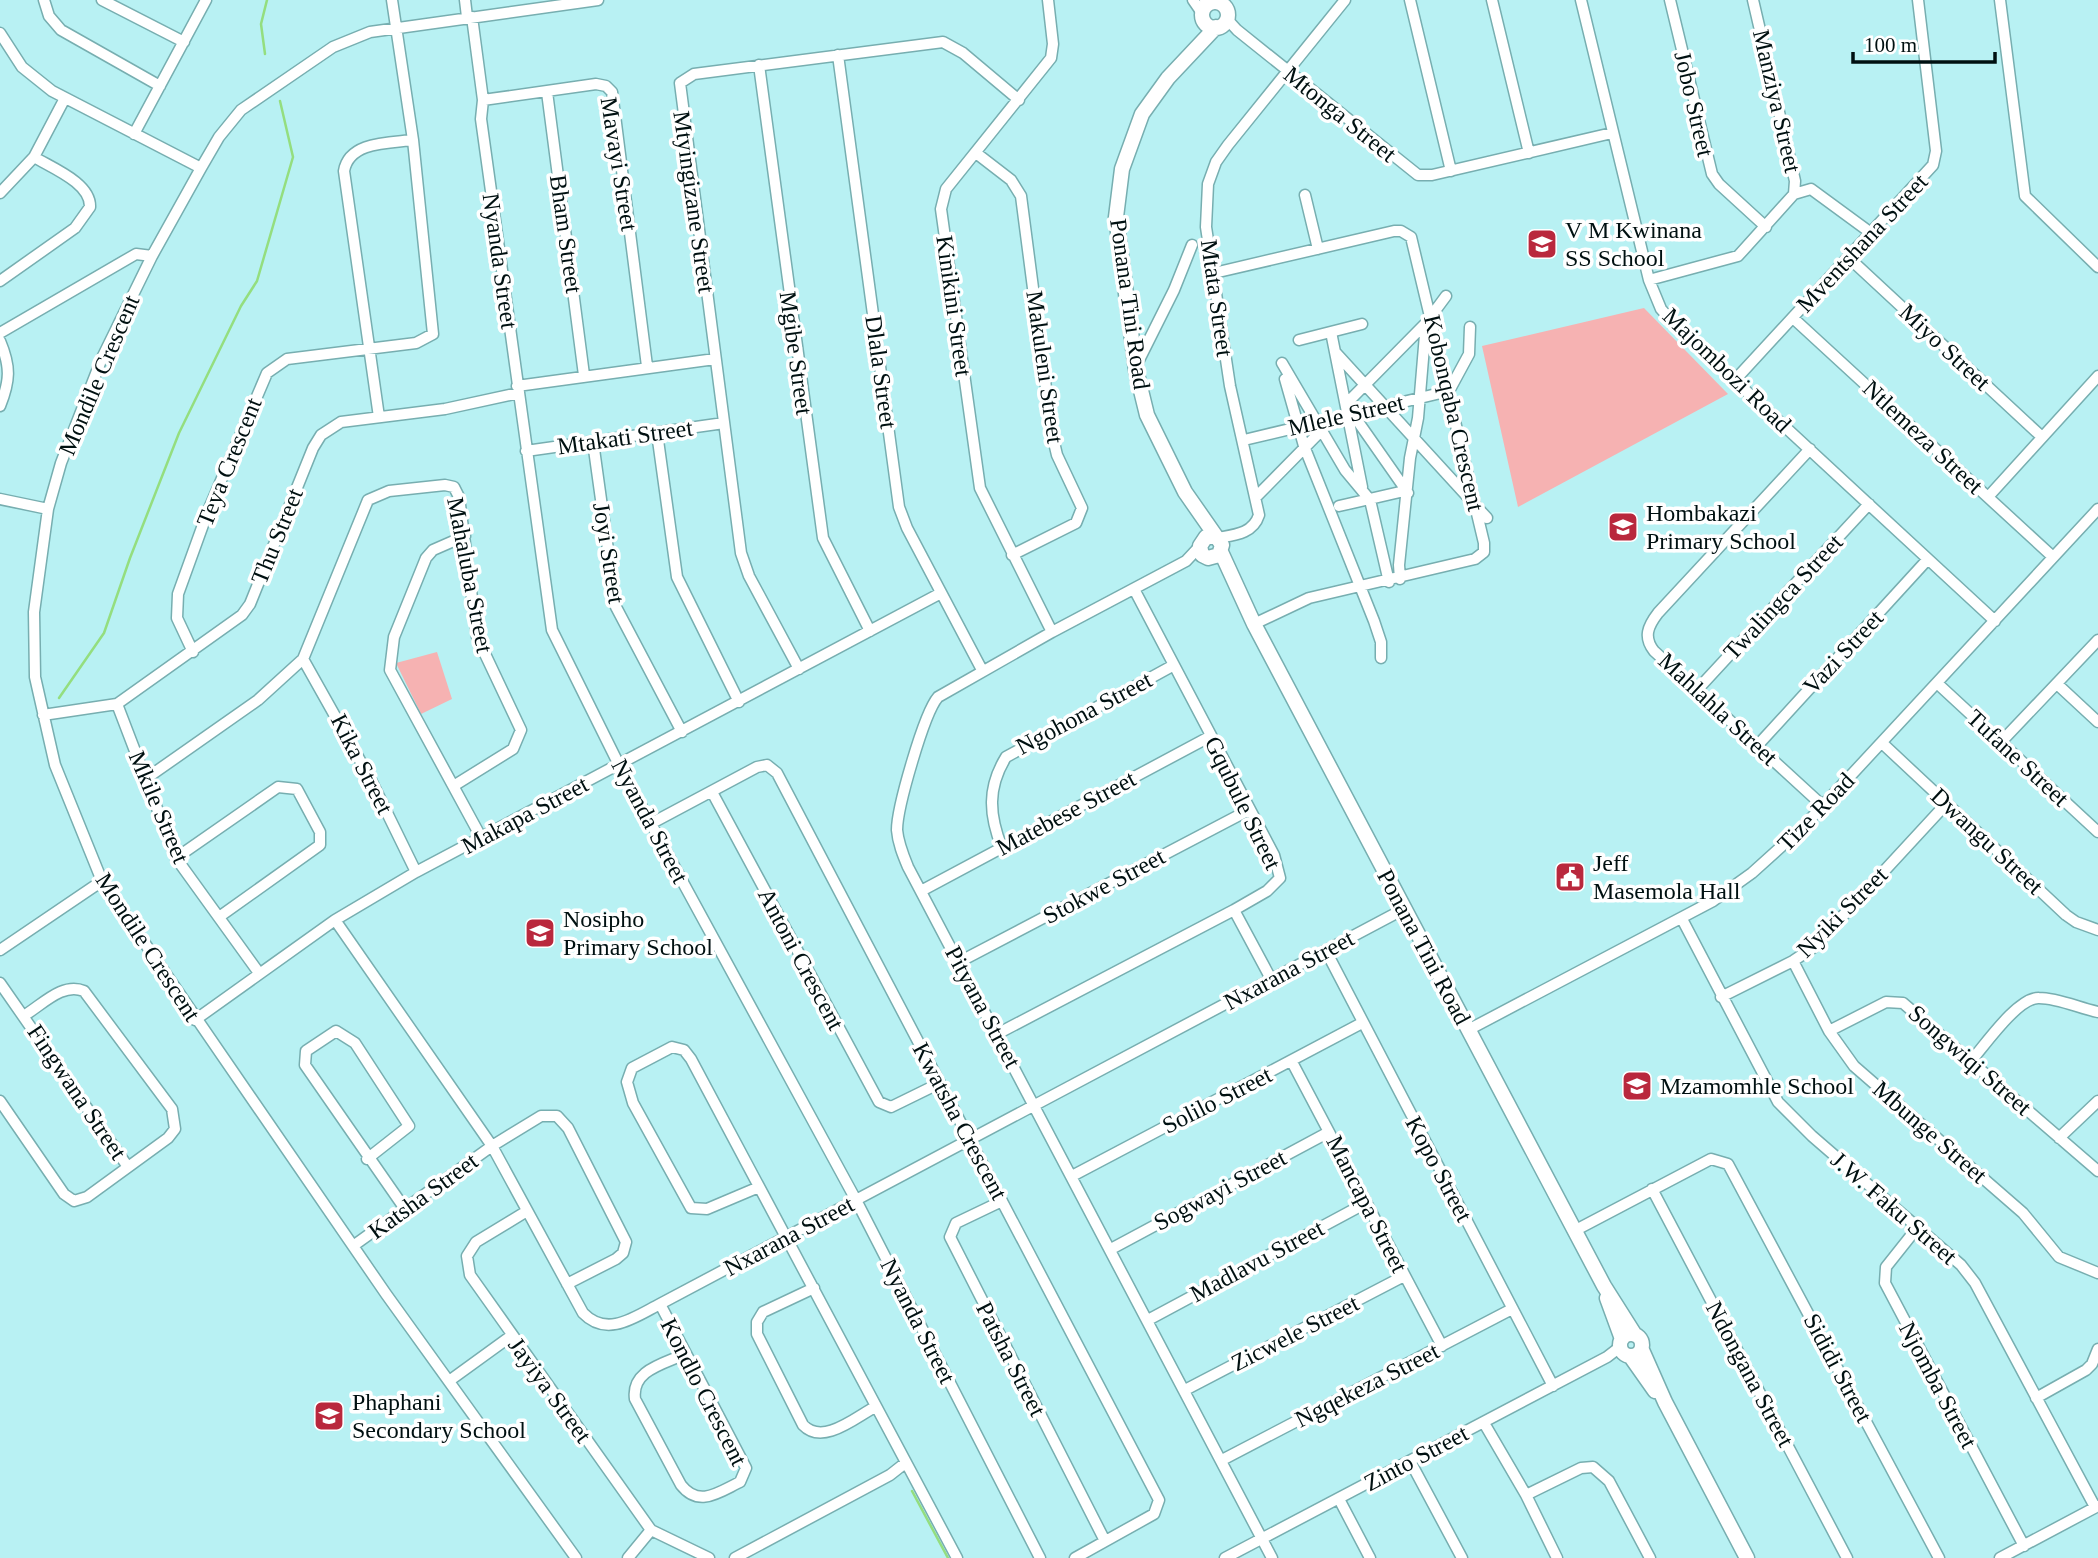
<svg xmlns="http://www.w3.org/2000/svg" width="2098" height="1558" font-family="Georgia,serif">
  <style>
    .green { fill: #f6b2b2 }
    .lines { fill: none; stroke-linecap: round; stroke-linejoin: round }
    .stream { stroke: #94de7f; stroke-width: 2.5 }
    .minor-casing { stroke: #77aeb0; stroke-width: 13 }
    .tertiary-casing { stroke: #77aeb0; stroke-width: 17 }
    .minor { stroke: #fff; stroke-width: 10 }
    .tertiary { stroke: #fff; stroke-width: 14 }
    .labels { text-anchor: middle; stroke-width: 7; stroke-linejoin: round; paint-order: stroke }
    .street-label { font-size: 24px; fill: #001011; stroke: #fff }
    .poi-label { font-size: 24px; fill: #001011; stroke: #fff; text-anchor: start }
  </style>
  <rect width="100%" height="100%" fill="#b8f1f3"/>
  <path class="green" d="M1644,308L1728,394L1518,507L1482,346Z
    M437,652L452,699L421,714L396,663Z"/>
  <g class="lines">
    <path class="stream" d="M265,54L261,24L267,0
      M59,698L104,633L130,558L179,433L241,306L257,281L293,157L280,101
      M912,1491L948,1558"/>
    <g class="minor-casing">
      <path id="minor" d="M44,0L49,16L61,30L160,86
        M102,0L184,42
        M465,0L467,17
        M1048,0L1053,44L1051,58L946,189L941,209L980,488L1052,632
        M1193,0L1202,13
        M1205,0L1211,3
        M1410,0L1451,171
        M1492,0L1529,153
        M1581,0L1649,280L1661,309L1678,328L1995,621
        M1670,0L1712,174L1719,184L1766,227
        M2000,0L2025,196L2098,267
        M472,17L483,100L481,119L552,630L619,765L856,1200L1040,1558
        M1227,19L1237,30L1418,175H1432L1612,133
        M0,33L22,67L52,91L201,168
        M838,55L899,507L907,528L982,670
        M759,65L823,538L870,631
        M547,92L584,375
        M483,100L596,84L606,86L612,92L647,366
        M134,134L206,0
        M976,153L1011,180L1021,196L1052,434L1057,455L1082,508L1076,523L1012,555
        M0,193L34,157L65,98
        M1794,194L1811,189L1871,233
        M1305,195L1318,249
        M1848,257L2042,437
        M1214,273L1394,231H1401L1411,237L1484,543V552L1475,559L1309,598L1254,624
        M1649,280L1738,256L1794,194L1795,181L1753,0
        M0,281L75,228L90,207C91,183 52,168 34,157
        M1793,318L2053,557
        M1331,332L1362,487
        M0,333L136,254L152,256
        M1299,340L1362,324
        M0,341C11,367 10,381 0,406
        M1335,352L1487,518
        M1282,363L1345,470L1370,500L1389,582
        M1136,366L1174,290L1192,245
        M1285,379L1304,446L1374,621L1381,642V658
        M1735,380L1933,165L1936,151L1918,0
        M517,386L715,359
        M1347,403L1426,323
        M1352,413L1408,493
        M379,417L344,171C349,141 390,143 413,140
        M657,433L677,577L739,702
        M1244,440L1449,391L1469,354L1470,327
        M593,442L616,607L682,732
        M1810,449L1658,613C1648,626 1643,637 1654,651L1823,806
        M526,451L724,423
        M1256,497L1321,431
        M1988,497L2098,376
        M0,499L48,509
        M1339,506L1400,492
        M465,536L433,550L426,558L394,637L390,670L482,839
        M1217,538C1234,535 1253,534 1259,515L1230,386L1206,227L1208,184L1216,162L1228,145L1345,0
        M1200,546L1186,561L1052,632L938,697C924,713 897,808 897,830C898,843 903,855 908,867L1272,1558
        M1400,579L1399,565L1410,458L1418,418L1426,323L1446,296
        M193,652L177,618L178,594L208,511L267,373L287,359L416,343L433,334L413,140L392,0
        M303,659L371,780L416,872
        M799,669L749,576L741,553L680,83L694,74L943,42L963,53L1019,100
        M1938,684L2098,832
        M2057,684L2098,722
        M1697,690L1869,504
        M117,704L176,858L259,973
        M43,715L117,704L242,615L250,604L313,448L321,435L341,422L445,409L519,393
        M2001,742L2098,640
        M1882,743L2066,915L2076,922L2098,930
        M1757,746L1928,559
        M144,780L258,700L303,659L368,500L389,491L445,485L454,487L459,497L477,637L521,730L513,749L455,785
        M712,792L879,1102L891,1107L940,1083
        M652,823L757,767L767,765L777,773L1159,1500L1154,1514L1075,1558
        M1002,848C989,815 987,788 1006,757L1174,665
        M176,858L278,787L297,789L320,832V845L219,917
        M921,891L1211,736
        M1234,910L1271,979
        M1682,919L1778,1102L1812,1136L1961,1265L1975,1283L2095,1507
        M335,920L492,1146L583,1313C607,1338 635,1317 660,1304L1404,909
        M0,950L102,881
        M1326,951L1553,1386
        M1793,961L1829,1031L1854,1066L2023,1213L2059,1257L2098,1273
        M959,962L1249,810
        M0,983L128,1167
        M1721,997L1793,961L1814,947L1946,804
        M195,1020L335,920L416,872L941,593
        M1468,1030L1713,901L1752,873L1803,827L2098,509
        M1829,1031L1886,1002L1903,1003L2098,1171
        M997,1034L1234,910L1267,891L1280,878L1274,855L1134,589
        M1971,1061C1985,1045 2018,997 2039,998C2058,998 2079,1008 2098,1012
        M1292,1062L1442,1346
        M0,1101L64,1194L74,1201L87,1197L168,1138L175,1129L172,1109L84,991C63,982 43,1004 25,1015
        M2059,1138L2098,1101
        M367,1159L409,1126L355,1043L336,1031L306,1051L305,1065L405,1209
        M1072,1176L1362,1023
        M759,1187L707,1209L691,1208L633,1103L627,1082L632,1068L672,1047L684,1050L691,1059L957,1558
        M1652,1189L1847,1558
        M1002,1201L956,1223L950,1237L1105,1541
        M527,1211L476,1242L467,1256L470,1275L651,1530L709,1558
        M1917,1228L1886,1267L1885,1283L2024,1546
        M1574,1231L1711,1159L1728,1164L1939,1558
        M353,1246L492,1146L541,1116H557L568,1128L626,1242L623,1253L616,1259L567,1284
        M1111,1249L1329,1132
        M814,1288L763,1312L757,1322V1334L803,1425C823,1446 856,1417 875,1407
        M660,1304L746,1468L740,1482C719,1492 699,1508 681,1485L635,1399C631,1370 664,1364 685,1354
        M1148,1320L1366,1203
        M449,1381L511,1336
        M1185,1390L1404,1276
        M2036,1398L2086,1370L2092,1364L2098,1349
        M1484,1423L1526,1495L1557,1558
        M1222,1460L1512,1309
        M1410,1461L1462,1558
        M1526,1495L1581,1468L1593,1467L1609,1481L1650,1558
        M1339,1499L1370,1558
        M576,1558L386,1294L102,881L55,765L35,677L34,612L48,509L61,463L102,358L152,256L201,168L219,137L241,110L333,47L370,32L598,0
        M628,1558L651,1530
        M735,1558L890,1475L904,1464
        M1225,1558L1607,1357L1620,1347
        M2000,1558L2098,1506"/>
    </g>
    <g class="tertiary-casing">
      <path id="tertiary" d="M1202 15a13 13 0 1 1 26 0a13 13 0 1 1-26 0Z
        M1214,537H1206L1200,546L1202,555L1208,558L1219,555L1222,545L1185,492L1147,415L1136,370L1116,217L1122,169L1142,114L1168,78L1216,27
        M1221,552L1254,624L1604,1286L1635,1335
        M1607,1298L1622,1339
        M1620 1345a11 11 0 1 1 22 0a11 11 0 1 1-22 0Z
        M1642,1350L1665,1402L1747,1558
        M1631,1357L1655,1391"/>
    </g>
    <use href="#minor" class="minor"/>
    <use href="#tertiary" class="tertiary"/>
  </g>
  <defs>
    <g id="school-square" transform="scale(1.575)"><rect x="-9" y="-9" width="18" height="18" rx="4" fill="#b9283d" stroke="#fff"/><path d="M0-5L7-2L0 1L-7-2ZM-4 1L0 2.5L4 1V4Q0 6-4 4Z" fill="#fff"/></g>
    <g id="civic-square" transform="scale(1.575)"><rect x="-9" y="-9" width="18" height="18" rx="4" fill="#b9283d" stroke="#fff"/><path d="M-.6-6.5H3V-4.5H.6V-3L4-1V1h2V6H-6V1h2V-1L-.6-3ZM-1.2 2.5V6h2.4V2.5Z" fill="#fff"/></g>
  </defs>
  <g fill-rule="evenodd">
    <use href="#school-square" x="1542" y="244"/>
    <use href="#school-square" x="1623" y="527"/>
    <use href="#civic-square" x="1570" y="877"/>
    <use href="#school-square" x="540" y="933"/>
    <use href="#school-square" x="1637" y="1086"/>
    <use href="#school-square" x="329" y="1416"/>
  </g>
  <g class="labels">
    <g class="street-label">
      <text transform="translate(1777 101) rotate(77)" y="8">Manziya Street</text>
      <text transform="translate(1694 104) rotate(77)" y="8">Jobo Street</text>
      <text transform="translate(1340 114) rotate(39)" y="8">Mtonga Street</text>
      <text transform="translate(619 164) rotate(81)" y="8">Mavayi Street</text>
      <text transform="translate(694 202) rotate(82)" y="8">Mtyingizane Street</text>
      <text transform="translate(566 234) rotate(82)" y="8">Bham Street</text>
      <text transform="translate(1862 243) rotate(-47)" y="8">Mventshana Street</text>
      <text transform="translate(500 261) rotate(82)" y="8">Nyanda Street</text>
      <text transform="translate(1217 298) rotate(82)" y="8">Mtata Street</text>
      <text transform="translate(1130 304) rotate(82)" y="8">Ponana Tini Road</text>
      <text transform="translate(954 306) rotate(82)" y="8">Kinikini Street</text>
      <text transform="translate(1945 347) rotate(43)" y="8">Miyo Street</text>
      <text transform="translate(796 353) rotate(82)" y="8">Mgibe Street</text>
      <text transform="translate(1045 367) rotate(82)" y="8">Makuleni Street</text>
      <text transform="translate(1727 370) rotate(44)" y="8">Majombozi Road</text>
      <text transform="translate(881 372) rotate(82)" y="8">Dlala Street</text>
      <text transform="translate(99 375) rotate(-67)" y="8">Mondile Crescent</text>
      <text transform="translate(1454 413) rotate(77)" y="8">Kobonqaba Crescent</text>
      <text transform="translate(1346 415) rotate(-13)" y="8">Mlele Street</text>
      <text transform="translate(625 437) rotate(-8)" y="8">Mtakati Street</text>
      <text transform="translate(1923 437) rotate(43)" y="8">Ntlemeza Street</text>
      <text transform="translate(229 462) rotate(-68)" y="8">Teya Crescent</text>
      <text transform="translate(277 536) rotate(-68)" y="8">Thu Street</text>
      <text transform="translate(609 553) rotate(81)" y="8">Joyi Street</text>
      <text transform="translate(470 575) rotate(79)" y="8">Mahaluba Street</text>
      <text transform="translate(1783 597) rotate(-47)" y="8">Twalingca Street</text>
      <text transform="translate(1843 652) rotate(-47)" y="8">Vazi Street</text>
      <text transform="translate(1718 709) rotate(43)" y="8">Mahlahla Street</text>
      <text transform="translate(1084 713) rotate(-28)" y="8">Ngohona Street</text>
      <text transform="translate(2018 758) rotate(43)" y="8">Tufane Street</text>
      <text transform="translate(362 764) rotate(63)" y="8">Kika Street</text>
      <text transform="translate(1243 803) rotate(64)" y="8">Gqubule Street</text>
      <text transform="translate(159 807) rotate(67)" y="8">Mkile Street</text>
      <text transform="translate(1816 812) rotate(-46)" y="8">Tize Road</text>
      <text transform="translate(1066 813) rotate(-28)" y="8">Matebese Street</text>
      <text transform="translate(525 815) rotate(-28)" y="8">Makapa Street</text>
      <text transform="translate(650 821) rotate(62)" y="8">Nyanda Street</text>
      <text transform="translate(1987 841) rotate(43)" y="8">Dwangu Street</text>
      <text transform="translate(1104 886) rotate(-28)" y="8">Stokwe Street</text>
      <text transform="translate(1842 912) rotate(-45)" y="8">Nyiki Street</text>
      <text transform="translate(148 947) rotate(57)" y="8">Mondile Crescent</text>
      <text transform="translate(1424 947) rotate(62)" y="8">Ponana Tini Road</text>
      <text transform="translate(801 959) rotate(62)" y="8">Antoni Crescent</text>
      <text transform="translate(1289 970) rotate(-28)" y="8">Nxarana Street</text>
      <text transform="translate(983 1007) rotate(62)" y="8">Pityana Street</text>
      <text transform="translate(1970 1060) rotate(41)" y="8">Songwiqi Street</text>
      <text transform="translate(77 1092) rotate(56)" y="8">Fingwana Street</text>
      <text transform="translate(1217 1100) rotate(-27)" y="8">Solilo Street</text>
      <text transform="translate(960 1121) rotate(62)" y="8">Kwatsha Crescent</text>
      <text transform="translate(1930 1132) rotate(41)" y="8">Mbunge Street</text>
      <text transform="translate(1439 1169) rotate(62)" y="8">Kopo Street</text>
      <text transform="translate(1220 1190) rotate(-28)" y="8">Sogwayi Street</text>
      <text transform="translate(423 1196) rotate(-36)" y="8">Katsha Street</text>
      <text transform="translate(1367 1204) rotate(63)" y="8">Mancapa Street</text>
      <text transform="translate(1894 1208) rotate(41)" y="8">J.W. Faku Street</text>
      <text transform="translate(789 1236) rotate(-28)" y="8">Nxarana Street</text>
      <text transform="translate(1257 1261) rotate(-28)" y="8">Madlavu Street</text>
      <text transform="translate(918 1321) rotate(63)" y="8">Nyanda Street</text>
      <text transform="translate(1295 1333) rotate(-27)" y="8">Zicwele Street</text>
      <text transform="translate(1011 1359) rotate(63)" y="8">Patsha Street</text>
      <text transform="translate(1838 1368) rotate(62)" y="8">Sididi Street</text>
      <text transform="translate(1750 1374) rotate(62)" y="8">Ndongana Street</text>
      <text transform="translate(1367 1385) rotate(-27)" y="8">Ngqekeza Street</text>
      <text transform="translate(1938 1385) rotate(62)" y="8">Njomba Street</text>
      <text transform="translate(550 1390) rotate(54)" y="8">Jayiya Street</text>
      <text transform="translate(704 1392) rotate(63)" y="8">Kondlo Crescent</text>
      <text transform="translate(1416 1458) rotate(-28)" y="8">Zinto Street</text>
    </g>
    <g class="poi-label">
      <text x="1565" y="238">V M Kwinana<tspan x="1565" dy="28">SS School</tspan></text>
      <text x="1646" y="521">Hombakazi<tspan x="1646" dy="28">Primary School</tspan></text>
      <text x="1593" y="871">Jeff<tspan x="1593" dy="28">Masemola Hall</tspan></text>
      <text x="563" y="927">Nosipho<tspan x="563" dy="28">Primary School</tspan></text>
      <text x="1660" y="1094">Mzamomhle School</text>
      <text x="352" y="1410">Phaphani<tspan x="352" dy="28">Secondary School</tspan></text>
    </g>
  </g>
  <path d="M1853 52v10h142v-10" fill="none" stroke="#001011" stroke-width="3.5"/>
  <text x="1864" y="52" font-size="21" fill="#001011" stroke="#ffffff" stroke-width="5" paint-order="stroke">100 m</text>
</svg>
